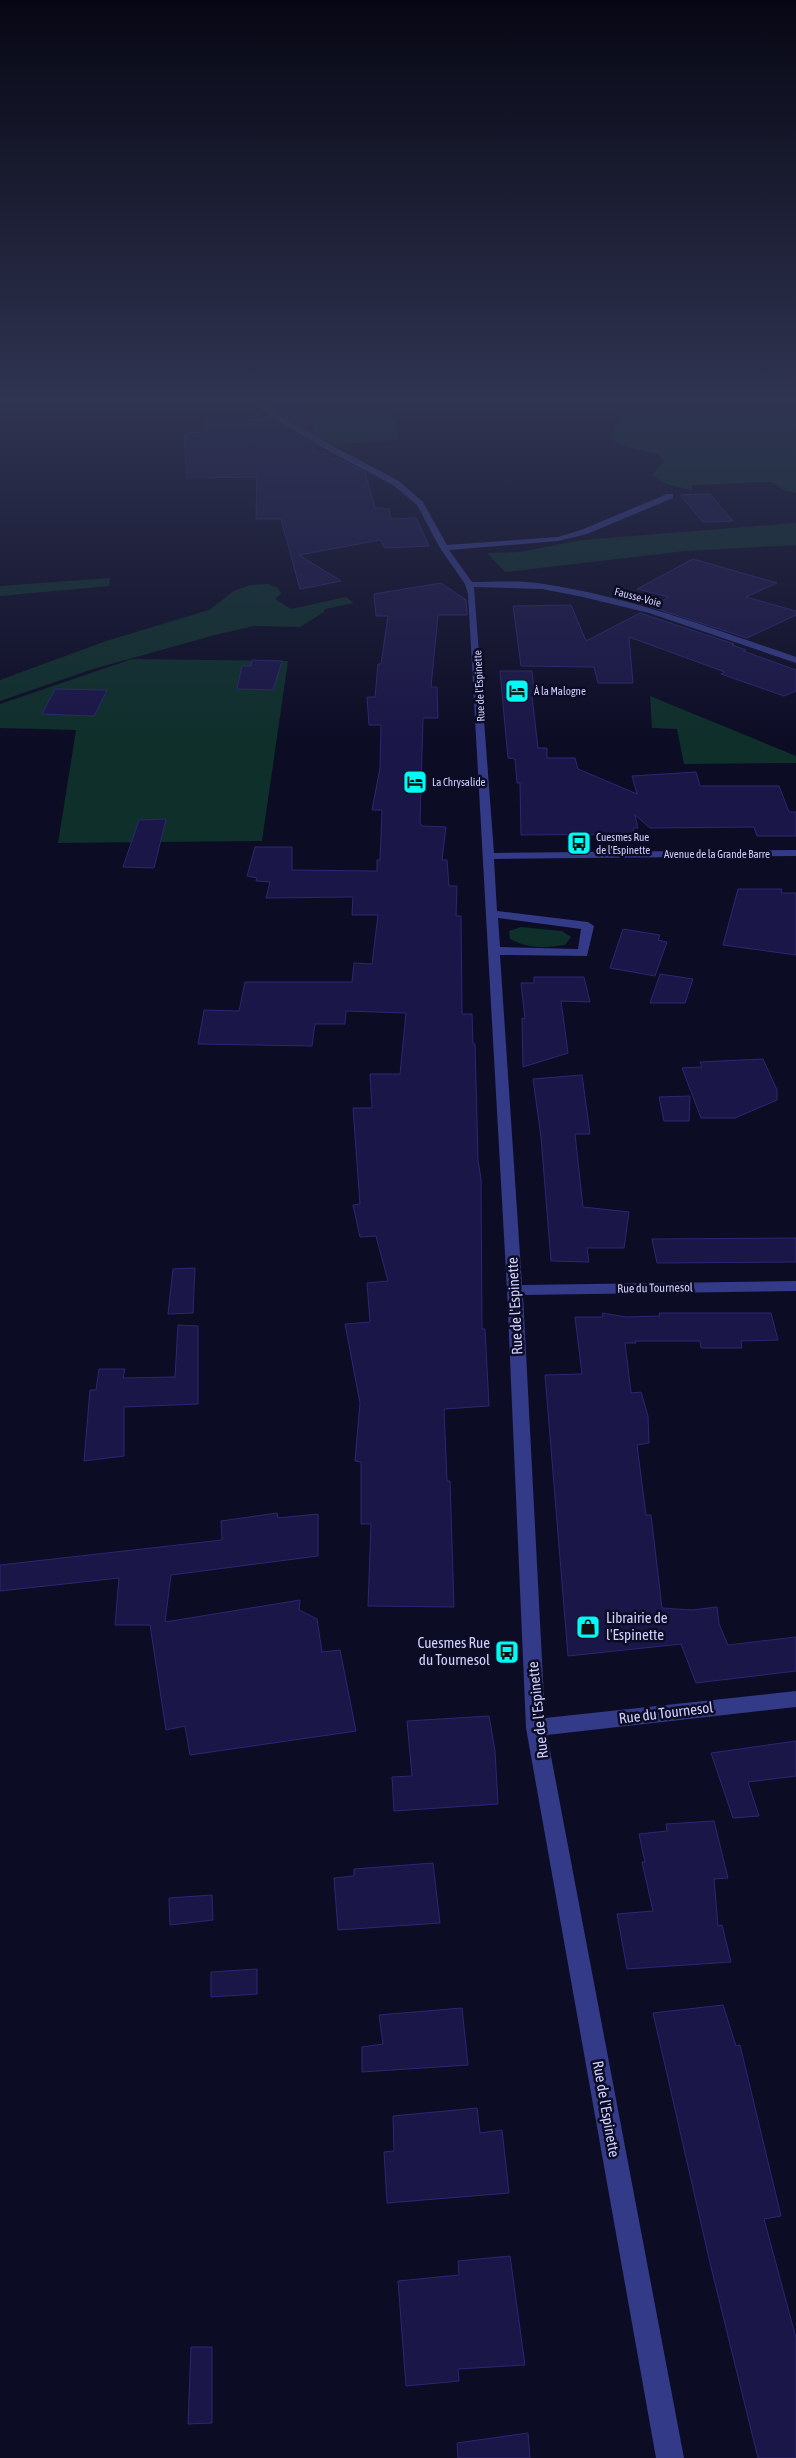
<svg xmlns="http://www.w3.org/2000/svg" width="796" height="2458" font-family="'Asap Condensed',sans-serif">
  <style>
    .green { fill: #0e2f2a }
    .building { fill: #1a1647; stroke: #2c2675 }
    .lines { fill: none; stroke-linecap: round; stroke-linejoin: round }
    .street { fill: #333a88; fill-rule: evenodd }
    .labels { text-anchor: middle; stroke-width: 5; stroke-linejoin: round; paint-order: stroke }
    .far-street-label { font-size: 11px; fill: #cfd0ff; stroke: #0d0c25 }
    .far-poi-label { font-size: 11px; fill: #cfd0ff; stroke: #0d0c25; text-anchor: start }
    .street-label { font-size: 12px; fill: #cfd0ff; stroke: #0d0c25 }
    .near-street-label { font-size: 15px; fill: #cfd0ff; stroke: #0d0c25 }
    .near-poi-label { font-size: 15px; fill: #cfd0ff; stroke: #0d0c25; text-anchor: start }
  </style>
  <rect width="100%" height="100%" fill="#0d0c25"/>
  <path class="green" d="M389,398L399,440L324,445L249,400Z
    M615,398H796V493L783,490L773,482L692,485V490L669,485L652,475L664,461L658,454L631,448L609,439L622,417Z
    M796,523V545L685,551L505,572L487,553L520,552L582,540Z
    M110,578L109,586L0,596V586Z
    M268,584L278,588L281,593L275,599L291,609L346,597L354,603L325,609L324,612L300,627L254,626L215,635L93,669L0,701V680L106,641L209,610L234,591L250,585Z
    M132,659L288,661L262,841L58,843L76,730L0,728V704Z
    M650,696L796,756V763L684,764L677,729L652,728Z
    M521,927L562,931L571,937L565,945C545,948 528,949 510,939L509,931Z"/>
  <path class="building" d="M265,399H313L314,433L266,405Z
    M266,415L314,445V451H324L325,454H330L331,459L338,458L365,472L375,508L389,509L391,519L416,518L429,546L385,548L380,540L299,555L341,581L300,589L281,519H256L257,477L187,478L184,433L205,432L203,421L266,419Z
    M704,494H710L733,521L703,522L680,495Z
    M693,559L777,583L746,597L796,611V615L747,638L651,607L669,597L637,589Z
    M441,583L466,600L467,615H438L431,687H437L438,718H423L420,823L422,826L446,827L442,860H447L449,886H457L456,916H461L462,1014H472L473,1044H475L478,1160L481,1179L482,1329H485L489,1406L444,1409L447,1481H450L454,1607L368,1606L371,1524H361V1462L355,1461L360,1403L345,1324L370,1322L367,1283L388,1281L376,1236L360,1237L353,1205L360,1204L353,1108H372L370,1074H400L406,1013L346,1011L345,1024H315L312,1046L198,1044L204,1010L239,1011L245,982H352L354,963L372,964L378,915H352L353,897L266,898L270,882L256,881L257,878L247,876L255,847H292V870L377,871V860H380L382,810H372L380,768L381,725H369L367,697H375L378,664H381L388,616H376L374,594Z
    M571,605L586,641L640,613L734,644L732,645L746,650L743,651L796,670V691L784,696L721,674L725,672L629,637L633,683H598L594,667L521,666L513,606Z
    M252,660L282,661L273,690L237,689L242,666H251Z
    M500,671H532L535,697L532,696L538,748H547V758H575L578,769L637,794L632,776L696,772L700,786H779L789,812H796V836H757L754,827L650,828L635,815L638,828H633L634,834L521,835L520,783H517L515,759L508,758Z
    M55,689L107,690L94,716L42,714Z
    M166,819L154,868L123,867L139,820Z
    M738,889H782L781,893H796V955L723,945Z
    M623,929L660,935L658,940L667,942L655,976L610,968Z
    M660,974L693,979L685,1003H650Z
    M534,977H584L590,1002L561,1001L568,1053L523,1067L522,1018L525,1019L521,983H534Z
    M763,1059L777,1090V1100L735,1118H701L682,1068L702,1067L700,1062Z
    M582,1075L590,1134H575L583,1207L629,1212L624,1248H587L589,1262L551,1261L541,1137L533,1079Z
    M690,1096L689,1121H664L659,1097Z
    M796,1238V1262L657,1263L652,1239Z
    M195,1268L193,1313L168,1314L173,1269Z
    M602,1313L626,1317L660,1316L659,1313H771L778,1340L741,1341L742,1348H701L700,1341H635L636,1343H625L631,1393L641,1392L648,1416L649,1443L637,1445L646,1515H651L662,1608L692,1610L717,1607L719,1624L728,1645L796,1637V1671L696,1683L681,1644L568,1656L545,1375L582,1374L575,1317H603Z
    M178,1325L198,1326V1404L124,1407V1456L84,1461L90,1390H96L99,1369H125L123,1378L175,1377Z
    M277,1513L278,1518L318,1514V1556L171,1575L165,1622L300,1600L299,1610L317,1619L322,1652L340,1650L356,1731L190,1755L185,1726L166,1730L150,1625H115L119,1578L0,1591V1565L222,1540L221,1521Z
    M489,1716L495,1751L498,1804L394,1811L392,1777L412,1776L407,1721Z
    M796,1741V1776L748,1782L759,1816L733,1818L711,1753Z
    M714,1821L728,1878L714,1879L718,1926L722,1925L731,1962L627,1969L617,1914L653,1911L642,1862H645L639,1834L667,1831L666,1824Z
    M433,1863L440,1923L338,1930L334,1878L354,1876V1869Z
    M212,1895L213,1920L170,1925L169,1898Z
    M257,1969V1994L211,1997V1972Z
    M723,2005L736,2046L740,2045L781,2216L764,2219L796,2338V2458H758L711,2267L653,2013Z
    M462,2008L468,2065L362,2072V2047L383,2044L379,2015Z
    M477,2108L480,2133L502,2130L509,2193L387,2203L384,2152L394,2151L393,2116Z
    M510,2256L525,2365L458,2369L459,2381L406,2386L398,2281L459,2275L458,2261Z
    M191,2347H212V2423L188,2424Z
    M528,2433L530,2458H458L457,2443Z"/>
  <g class="lines">
    <path class="street" d="M247,399H251L327,443L399,481L423,502L447,545L558,537L581,530L667,494H673V498L587,534L558,541L449,550L472,582C495,582 521,580 544,584C631,597 713,629 796,657V663L649,613L583,597L542,589L474,587L494,853L796,850V856L494,859L497,911L588,922L594,926L587,956L500,955L522,1285L796,1281V1291L523,1295L545,1718L796,1691V1707L547,1735L684,2458H656L526,1728L507,1290L468,594L465,584L440,548L417,505L393,485L321,447L247,401ZM498,918L581,929L578,949L500,947Z"/>
  </g>
  <linearGradient id="sky" x2="0" y2="1"><stop stop-color="#070714"/><stop offset="0.54" stop-color="#2f3451"/><stop offset="1" stop-color="#2f3451" stop-opacity="0"/></linearGradient>
  <rect width="796" height="742" fill="url(#sky)"/>
  <defs>
    <g id="hotel-square" transform="scale(1.25)"><rect x="-9" y="-9" width="18" height="18" rx="4" fill="#00faf5" stroke="#0d0c25"/><path d="M-6-4.5h1.5V1H6V5H4.5V3h-9V5H-6ZM-4 0a1.8 1.8 0 1 1 3.6 0ZM.5 0V-2.5h3Q6-2.5 6 0Z" fill="#111"/></g>
    <g id="bus-square" transform="scale(1.25)"><rect x="-9" y="-9" width="18" height="18" rx="4" fill="#00faf5" stroke="#0d0c25"/><path d="M-5-6H5V4H4V6H2V4H-2V6H-4V4H-5ZM-3.5-4V0h7V-4ZM-3.5 1.2v1.5H-2V1.2ZM2 1.2v1.5H3.5V1.2Z" fill="#111"/></g>
    <g id="shop-square" transform="scale(1.25)"><rect x="-9" y="-9" width="18" height="18" rx="4" fill="#00faf5" stroke="#0d0c25"/><path d="M-5-2.5h2.3a2.7 3.5 0 0 1 5.4 0H5L5.5 6h-11ZM-1.5-2.5h3a1.5 2.3 0 0 0-3 0Z" fill="#111"/></g>
  </defs>
  <g fill-rule="evenodd">
    <use href="#hotel-square" x="517" y="691"/>
    <use href="#hotel-square" x="415" y="782"/>
    <use href="#bus-square" x="579" y="843"/>
    <use href="#shop-square" x="588" y="1627"/>
    <use href="#bus-square" x="507" y="1652"/>
  </g>
  <g class="labels">
    <g class="far-street-label">
      <text transform="translate(638 597) rotate(15)" y="4">Fausse-Voie</text>
      <text transform="translate(479 686) rotate(-93)" y="4">Rue de l'Espinette</text>
      <text x="717" y="858">Avenue de la Grande Barre</text>
    </g>
    <g class="far-poi-label">
      <text x="534" y="695">À la Malogne</text>
      <text x="432" y="786">La Chrysalide</text>
      <text x="596" y="841">Cuesmes Rue<tspan x="596" dy="13">de l'Espinette</tspan></text>
    </g>
    <g class="street-label">
      <text transform="translate(655 1288) rotate(-1)" y="4">Rue du Tournesol</text>
    </g>
    <g class="near-street-label">
      <text transform="translate(515 1306) rotate(-93)" y="5">Rue de l'Espinette</text>
      <text transform="translate(538 1710) rotate(-96)" y="5">Rue de l'Espinette</text>
      <text transform="translate(666 1713) rotate(-7)" y="5">Rue du Tournesol</text>
      <text transform="translate(606 2109) rotate(80)" y="5">Rue de l'Espinette</text>
    </g>
    <g class="near-poi-label">
      <text x="606" y="1623">Librairie de<tspan x="606" dy="17">l'Espinette</tspan></text>
      <text x="490" y="1648" text-anchor="end">Cuesmes Rue<tspan x="490" dy="17">du Tournesol</tspan></text>
    </g>
  </g>
</svg>
